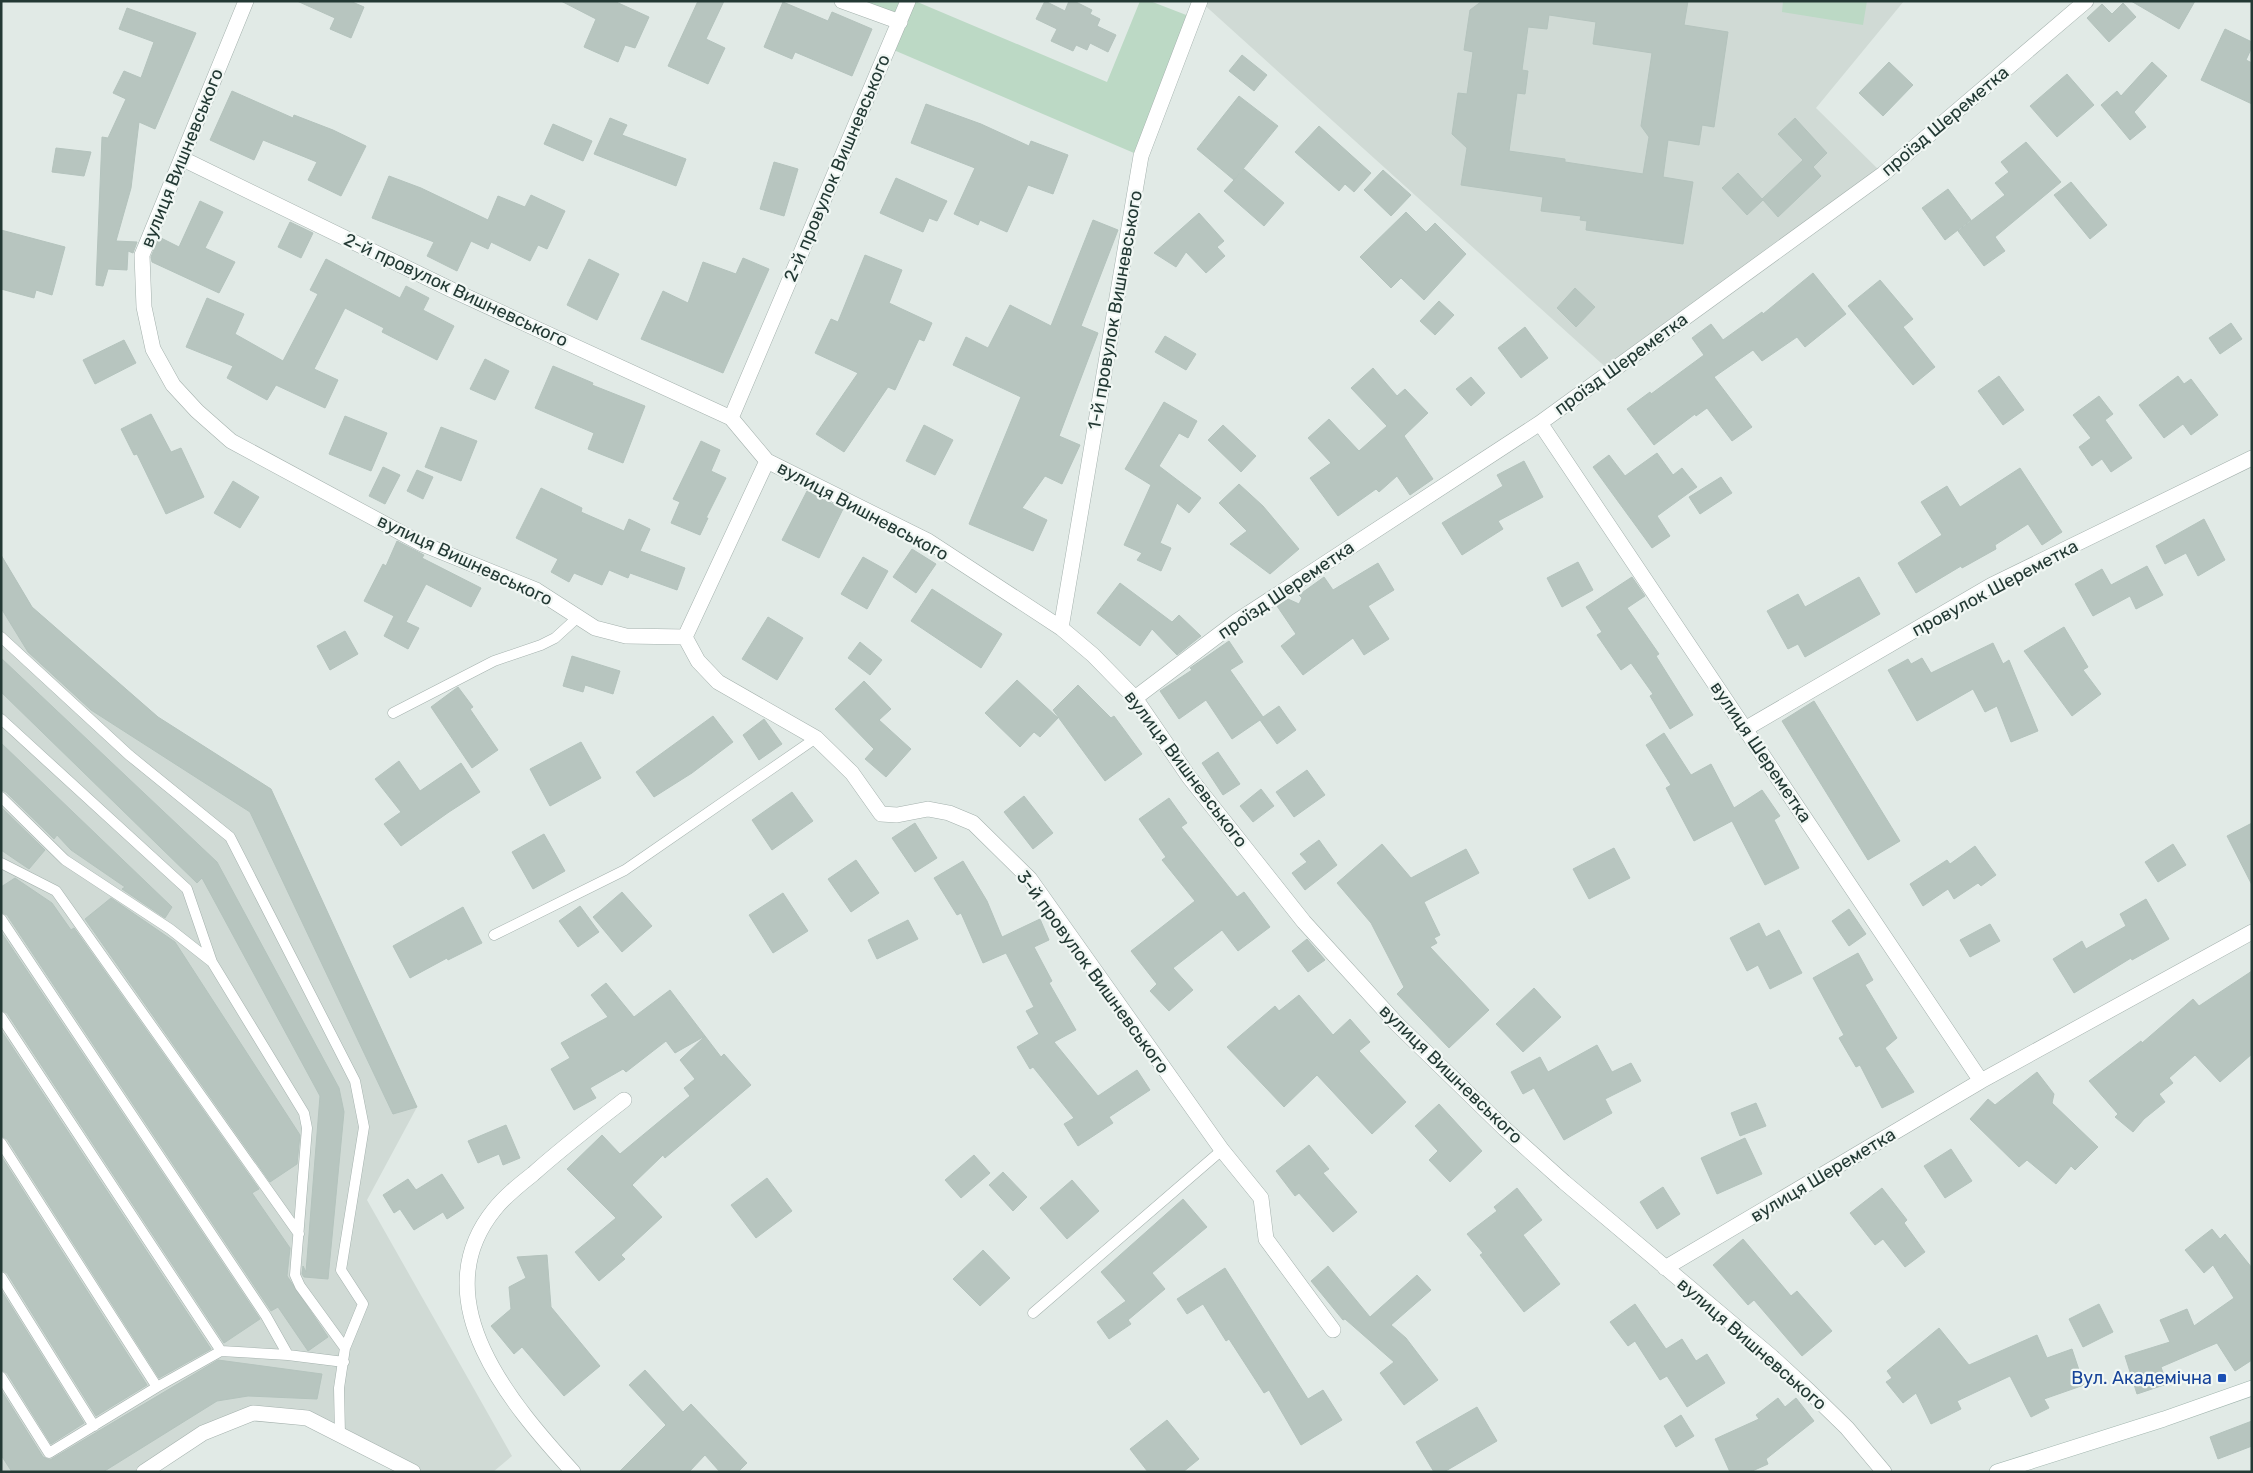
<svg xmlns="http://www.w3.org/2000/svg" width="2253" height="1473" font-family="Rubik,sans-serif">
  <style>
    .built { fill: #d0dad5 }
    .green { fill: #bcd9c5 }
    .building { fill: #b7c5bf; stroke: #b4c3bd; fill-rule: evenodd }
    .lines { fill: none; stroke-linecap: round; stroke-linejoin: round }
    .lane-casing { stroke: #a4b1ad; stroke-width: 11 }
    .street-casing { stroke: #a4b1ad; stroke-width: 16 }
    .secondary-casing { stroke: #a1b5ae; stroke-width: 16 }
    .lane { stroke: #fff; stroke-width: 10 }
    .street { stroke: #fff; stroke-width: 15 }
    .secondary { stroke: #fff; stroke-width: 15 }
    .transit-dot { fill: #1a4fb4; stroke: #f1f7f4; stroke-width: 2 }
    .labels { text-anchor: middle; stroke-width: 4.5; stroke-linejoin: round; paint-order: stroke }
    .street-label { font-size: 18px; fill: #233934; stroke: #f1f7f4 }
    .transit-label { font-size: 18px; fill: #164399; stroke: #f1f7f4; text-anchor: end }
  </style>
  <rect width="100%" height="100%" fill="#e1eae6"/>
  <path class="built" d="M1200,1H1904L1816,108L1883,174L1611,372Z
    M1,555L32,607L158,717L271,789L417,1107L367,1200L512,1456L493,1472H413L307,1418L253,1413L144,1472H1Z"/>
  <path class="green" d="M842,1H915L1107,82L1140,1H1150L1194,18L1141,156L889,48L900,22Z
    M1783,1H1867L1863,25L1782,12Z"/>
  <path class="building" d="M297,1H350L364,7L351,38L330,29L335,18Z
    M561,1H614L649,17L635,48L625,45L618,62L584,47L596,19Z
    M698,1H724L706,39L725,48L708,84L668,66Z
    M1045,1L1065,11L1069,1H1074L1092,10L1090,14L1100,19L1097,26L1116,35L1108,52L1090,43L1087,50L1076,45L1073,51L1051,41L1057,29L1036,19Z
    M1482,1H1688L1684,25L1728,32L1714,127L1702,125L1699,145L1668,140L1663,177L1693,182L1683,244L1586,230L1587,221L1580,220L1581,216L1541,211L1543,197L1461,185L1467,148L1452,134L1458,93L1467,94L1473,52L1464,50L1470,10ZM1549,15L1596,22L1593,44L1652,53L1641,126L1649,137L1643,174L1565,162V159L1509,151L1517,93L1525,94L1528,71L1522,70L1528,27L1547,29Z
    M2131,1H2195L2179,29Z
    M783,2L828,21L832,12L872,29L852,76L795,52L792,59L764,47Z
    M2123,3L2136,17L2109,42L2087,18L2102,4L2112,14Z
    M127,8L196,33L155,129L139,122L131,188L116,241L137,242L133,253L128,251L127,270L108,269L103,286L96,285L102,137L108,138L126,99L113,93L124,71L141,78L154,42L119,29Z
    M2225,29L2252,42V47L2246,60L2252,63V104L2201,80Z
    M1242,55L1267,75L1254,91L1229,71Z
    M1889,62L1913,85L1883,116L1859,93Z
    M2152,62L2167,76L2134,112L2146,127L2130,140L2101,105L2117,91L2121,96Z
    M2067,74L2094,105L2057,137L2030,106Z
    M232,91L293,118L294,115L333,130L366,146L341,196L308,180L317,162L263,140L254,160L210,140Z
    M1239,96L1278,126L1234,180L1197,149Z
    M926,104L981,124L1029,146L1031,141L1068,155L1053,194L1028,185L1007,232L980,220L978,225L954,214L975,168L911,143Z
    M610,118L627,125L622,135L686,159L676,186L594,154Z
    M1795,118L1827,153L1813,167L1821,176L1778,217L1763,200L1747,215L1722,188L1738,173L1762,199L1803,160L1778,134Z
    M553,124L592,141L583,161L544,144Z
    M1319,126L1371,173L1354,192L1345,184L1339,191L1295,152Z
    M2026,142L2061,182L1995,237L2005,251L1984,266L1958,231L2005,195L1995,183L2009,172L2001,162Z
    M56,148L91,152L84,176L52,172Z
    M774,162L798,169L784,216L760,209Z
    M1244,169L1284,203L1264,226L1224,191Z
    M1383,170L1411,195L1391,216L1364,190Z
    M389,176L421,188L488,220L498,196L525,207L531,195L565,211L547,249L538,245L530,261L491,242L488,249L471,241L457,271L427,256L434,242L372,218Z
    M896,178L947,201L937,221L929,218L923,232L880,213Z
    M2071,182L2107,225L2090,239L2054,195Z
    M1948,189L1971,220L1945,240L1922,208Z
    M200,201L223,212L205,248L235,262L219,293L152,262L151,257L159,237L179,247Z
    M1406,212L1426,232L1435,223L1466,254L1424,300L1401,278L1391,288L1360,257Z
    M1199,213L1224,241L1217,247L1225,256L1206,273L1186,252L1176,267L1154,253Z
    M1093,220L1118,230L1081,326L1098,333L1059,436L1080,445L1062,484L1045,476L1022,508L1047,520L1033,551L969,524L1021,397L953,365L966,337L988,348L1010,305L1051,326Z
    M290,222L313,233L301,258L278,247Z
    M1,230L65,247L52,295L36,290L34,298L1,289Z
    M865,255L902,270L889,303L932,323L924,341L919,339L895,390L888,387L844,452L816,434L858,373L815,353L831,319L838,322Z
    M743,258L769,269L723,373L641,339L663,291L688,303L703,262L736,274Z
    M326,259L400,298L406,286L429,298L423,310L454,326L437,360L382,332L384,328L345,308L314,369L338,380L325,408L276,385L267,400L227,378L233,366L186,347L207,298L244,314L235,334L283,361L318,294L310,290Z
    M589,259L619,274L597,320L567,305Z
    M1813,273L1846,314L1805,347L1797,337L1762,361L1753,350L1714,377L1752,427L1732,441L1707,408L1696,416L1695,414L1654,445L1627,409L1650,392L1651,394L1704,355L1692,338L1711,324L1723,340L1762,312L1763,314Z
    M1880,280L1913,319L1903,327L1935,367L1913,385L1848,306Z
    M1575,288L1595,307L1576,327L1557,308Z
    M1439,301L1454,315L1435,335L1420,321Z
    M2231,323L2242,339L2220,354L2209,338Z
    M1525,327L1548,358L1521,378L1498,348Z
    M1165,336L1196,354L1186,370L1155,352Z
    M124,340L136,363L95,384L83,360Z
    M485,359L509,371L495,400L470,389Z
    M553,366L593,383L592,385L645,406L623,463L588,449L594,433L535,408Z
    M1373,368L1397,396L1405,389L1428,413L1404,436L1433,479L1410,495L1397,476L1379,492L1376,489L1338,516L1310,478L1331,463L1308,438L1329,419L1359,451L1387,426L1351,388Z
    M1999,376L2024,410L2003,425L1978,391Z
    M2178,376L2184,384L2191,379L2218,415L2191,435L2183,424L2164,438L2139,405Z
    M1471,377L1485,393L1471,406L1456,389Z
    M2099,396L2113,414L2105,420L2132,458L2111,472L2102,459L2092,466L2079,447L2091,438L2073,415Z
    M1164,402L1197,421L1188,438L1179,433L1159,466L1201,498L1189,513L1177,503L1160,543L1171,548L1161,571L1137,560L1142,553L1124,545L1151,485L1125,469Z
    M151,414L171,452L181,448L204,497L166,514L137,454L134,455L121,429Z
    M345,416L387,433L371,471L329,454Z
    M924,425L953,440L935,475L906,461Z
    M1223,425L1256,456L1241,472L1208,440Z
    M441,427L477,441L461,481L425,467Z
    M701,441L720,450L711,471L726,478L706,518H708L700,535L671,523L680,502L673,499Z
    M1657,453L1673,475L1682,468L1697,487L1657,516L1670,536L1652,548L1593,467L1609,455L1625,476Z
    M1524,461L1543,497L1498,521L1503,529L1462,555L1442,523L1503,486L1497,475Z
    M383,467L400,475L385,504L369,496Z
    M2020,468L2062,532L2042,545L2028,524L1995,545L1996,549L1962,568L1961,566L1916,593L1898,563L1942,535L1921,502L1947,486L1960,507Z
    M417,470L433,477L423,499L407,491Z
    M1721,477L1732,493L1700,514L1689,497Z
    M233,481L259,497L240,528L214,513Z
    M1239,484L1263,506L1299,549L1270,574L1230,544L1247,531L1219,503Z
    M541,488L582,508L581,512L624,531L629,519L650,529L640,551L685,568L677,590L630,573L628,578L609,570L602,585L574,573L569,582L551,572L558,559L516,538Z
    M807,491L843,509L819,558L782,540Z
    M2204,519L2225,560L2198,576L2186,553L2165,564L2156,546Z
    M397,541L424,555L422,558L481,588L471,607L426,584L406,622L419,628L408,649L384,636L394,616L364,601L383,564L386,566Z
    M912,549L936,564L916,593L893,577Z
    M1,555L32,607L158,717L271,789L417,1107L393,1114L250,812L91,710L28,652L1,608Z
    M863,557L888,571L867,609L841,594Z
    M1578,562L1593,590L1562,607L1547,578Z
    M1378,563L1394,590L1368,606L1389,639L1364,655L1353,638L1303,675L1281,646L1296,634L1277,606L1288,599L1299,604L1302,598L1299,595L1324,577L1333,590Z
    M2147,566L2163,595L2136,609L2130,596L2093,616L2075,584L2102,569L2111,585Z
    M1632,577L1645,596L1627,608L1659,654L1656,656L1693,715L1670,729L1650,696L1653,694L1631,663L1621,670L1597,635L1602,632L1586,607Z
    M1859,577L1880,614L1805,657L1798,644L1788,649L1767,611L1798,594L1805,607Z
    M1120,583L1172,622L1179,615L1201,636L1177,655L1152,629L1140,646L1097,613Z
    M932,589L1002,634L981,668L911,621Z
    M768,617L803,638L777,680L742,659Z
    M2064,627L2088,667L2083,670L2101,694L2072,716L2024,651Z
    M345,631L358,654L330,670L317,646Z
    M1229,641L1243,662L1230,670L1263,717L1279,706L1296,730L1277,744L1260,720L1232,739L1206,700L1179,719L1160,691L1192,670L1190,668Z
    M860,642L882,660L870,675L848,658Z
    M1993,643L2003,664L2009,660L2038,731L2011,742L1997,706L1985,712L1973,689L1917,721L1888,670L1908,659L1911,664L1922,658L1931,673Z
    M572,656L620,671L613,694L585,685L583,692L563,686Z
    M1,658L217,862L339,1088L344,1112L328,1279L304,1277L302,1274L303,1266L306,1272L320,1096L202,878L197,883L1,692Z
    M1017,680L1058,718L1040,737L1034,732L1020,747L985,713Z
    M864,681L891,709L879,720L911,749L886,777L865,759L874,749L835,709Z
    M1078,685L1111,718L1114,716L1142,754L1105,781L1053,710Z
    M458,687L473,707L470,709L498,750L472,768L431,707Z
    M1814,701L1900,841L1868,860L1782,721Z
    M713,716L733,742L692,773L654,797L636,772Z
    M764,719L782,744L759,760L743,735Z
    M1664,733L1691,775L1711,764L1734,808L1762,790L1780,816L1774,820L1799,868L1765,885L1732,821L1694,841L1666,788L1671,785L1646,745Z
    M581,742L601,778L550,806L530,769Z
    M1,743L172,907L165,918L122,889L125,887L71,850L57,835L54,839L6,792L1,790Z
    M1218,752L1240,784L1223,795L1202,763Z
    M399,761L420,791L461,763L480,792L449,812L401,846L384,824L401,812L375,779Z
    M1307,770L1325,795L1294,817L1276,792Z
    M1261,789L1274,806L1253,822L1240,806Z
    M792,792L813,821L772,850L752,820Z
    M1024,796L1053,833L1033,849L1004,812Z
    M1169,798L1187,823L1181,827L1237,897L1244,892L1270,927L1238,951L1222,930L1173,968L1193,990L1169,1011L1150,991L1157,984L1131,951L1195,901L1162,860L1166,857L1139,819Z
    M1,807L45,850L29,869L1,850Z
    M915,823L937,858L915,872L892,838Z
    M2252,823V885L2227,836Z
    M544,834L565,871L533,889L512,852Z
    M1319,840L1337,865L1305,890L1292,873L1307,862L1300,854Z
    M1382,844L1411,878L1466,849L1479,873L1424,902L1440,935L1434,938L1437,943L1430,947L1489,1010L1449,1048L1397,994L1404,987L1371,923L1337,883Z
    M2173,844L2186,865L2158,882L2145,862Z
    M1975,846L1996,875L1981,886L1978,883L1954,899L1948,889L1923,906L1910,884L1947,860L1950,864Z
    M1614,848L1630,878L1589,899L1573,869Z
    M856,860L879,893L851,912L828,879Z
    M963,861L987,901L1002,937L1040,919L1049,940L1034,947L1052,981L1049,983L1076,1030L1054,1042L1098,1096L1137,1070L1150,1090L1109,1117L1113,1123L1078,1146L1064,1124L1074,1118L1033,1067L1030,1069L1017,1047L1039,1034L1026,1011L1034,1007L1006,953L983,963L961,913L957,915L934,878Z
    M15,878L52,903L71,930L74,928L259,1189L252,1193L290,1248L287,1276L328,1337L308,1351L278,1307L271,1311L7,915L1,912V887Z
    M622,892L652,926L622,952L593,917Z
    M783,893L808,931L773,953L749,915Z
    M111,898L175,942L300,1135L297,1164L270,1182L85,919Z
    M2146,899L2169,939L2132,960L2131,958L2074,993L2053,959L2082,941L2086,949L2126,926L2120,914Z
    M580,906L599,932L578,947L559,921Z
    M463,907L482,943L448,960L447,958L410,978L393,946Z
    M1849,909L1866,934L1849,946L1832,921Z
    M908,920L918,939L877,959L868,940Z
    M1759,923L1766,937L1779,930L1802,973L1770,989L1758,965L1747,971L1730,938Z
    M1990,924L2000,941L1970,957L1960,940Z
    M1,932L260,1319L224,1343L7,1013L1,1010Z
    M1307,939L1325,960L1308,972L1292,951Z
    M1858,953L1873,980L1865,985L1897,1038L1885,1048L1914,1092L1882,1108L1860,1065L1856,1067L1839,1038L1844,1035L1813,978Z
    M2252,971V1054L2220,1082L2195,1055L2169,1078L2173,1083L2159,1094L2165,1102L2144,1119L2133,1132L2115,1117L2118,1114L2089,1081L2141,1041L2142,1043L2193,999L2199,1006Z
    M606,983L634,1017L670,990L721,1057L724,1054L751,1085L665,1158L663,1155L632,1185L662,1217L621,1255L625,1259L599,1281L575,1252L616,1218L567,1169L602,1135L620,1154L690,1096L684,1088L695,1079L680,1060L705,1036L675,1053L666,1041L626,1072L623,1069L590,1088L596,1098L574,1110L551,1069L570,1058L561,1043L608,1017L591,995Z
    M1534,988L1561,1017L1523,1052L1496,1024Z
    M1299,995L1333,1035L1350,1019L1370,1042L1359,1051L1406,1102L1372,1134L1317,1075L1284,1107L1227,1047L1275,1006L1279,1011Z
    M1,1030L211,1349L159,1378L7,1139L1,1136Z
    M1597,1045L1612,1072L1631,1063L1641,1081L1605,1099L1612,1113L1564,1140L1534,1088L1523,1094L1511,1072L1540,1057L1548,1072Z
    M2037,1072L2054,1094L2052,1103L2098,1147L2075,1170L2071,1166L2056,1184L2027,1160L2019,1167L1970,1119L1988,1099L1995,1105Z
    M1756,1103L1766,1126L1740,1136L1731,1113Z
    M1439,1104L1482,1151L1450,1182L1429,1160L1438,1151L1415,1126Z
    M506,1125L520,1158L503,1165L499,1154L478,1163L468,1141Z
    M1745,1138L1762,1174L1717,1194L1701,1158Z
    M1309,1145L1329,1169L1323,1173L1357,1212L1333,1232L1299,1193L1295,1196L1276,1171Z
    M1951,1149L1972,1181L1945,1198L1924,1166Z
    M974,1155L990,1173L961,1198L945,1180Z
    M1,1156L147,1385L96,1416L7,1273L1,1270Z
    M1003,1172L1027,1197L1013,1211L989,1185Z
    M442,1174L464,1208L447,1219L443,1212L414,1230L400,1209L394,1213L383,1195L408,1179L416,1190Z
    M767,1178L792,1211L756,1238L731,1205Z
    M1072,1180L1099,1211L1067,1239L1040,1208Z
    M1663,1187L1680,1214L1657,1229L1640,1202Z
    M1517,1188L1542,1220L1523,1235L1560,1284L1524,1312L1480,1255L1483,1253L1467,1234L1497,1211L1494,1207Z
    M1882,1188L1907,1220L1904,1223L1925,1252L1905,1267L1883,1239L1875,1245L1850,1213Z
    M1183,1199L1207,1227L1152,1273L1165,1289L1128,1320L1131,1324L1109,1339L1097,1322L1126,1301L1101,1272Z
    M2212,1229L2220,1239L2225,1234L2252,1268V1360L2235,1371L2217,1343L2161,1367L2167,1384L2137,1394L2125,1356L2170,1342L2160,1320L2187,1309L2194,1326L2234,1298L2213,1265L2204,1273L2185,1250Z
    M1743,1239L1791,1296L1797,1291L1832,1331L1802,1356L1754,1300L1748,1305L1713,1265Z
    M983,1250L1010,1278L980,1306L953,1279Z
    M547,1255L551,1307L600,1366L564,1396L522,1347L514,1354L491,1326L511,1309L509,1287L526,1278L517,1257Z
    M1328,1266L1370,1317L1417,1275L1431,1290L1391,1325L1406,1338L1438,1380L1404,1405L1380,1373L1394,1362L1345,1319L1343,1320L1311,1281Z
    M1225,1268L1308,1399L1323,1390L1342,1420L1301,1445L1269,1390L1264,1393L1229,1339L1226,1341L1203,1304L1187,1314L1177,1299Z
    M1,1290L84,1423L51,1444L7,1373L1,1370Z
    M1635,1304L1666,1349L1682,1339L1696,1361L1707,1354L1725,1383L1687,1407L1667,1376L1660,1380L1635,1341L1628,1346L1610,1322Z
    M2099,1304L2113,1332L2083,1347L2069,1319Z
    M1939,1328L1969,1365L2037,1335L2047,1358L2072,1349L2084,1385L2044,1399L2049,1408L2031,1417L2010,1376L1957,1401L1961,1409L1931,1424L1916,1393L1903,1403L1886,1382L1892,1378L1887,1371Z
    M218,1360L322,1374L317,1399L248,1396L217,1401L103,1472H12L1,1455V1390L43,1457L50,1460Z
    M645,1370L683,1412L691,1404L747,1463L738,1472H720L705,1455L689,1472H619L666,1425L629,1385Z
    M1778,1398L1785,1407L1796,1398L1814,1421L1766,1459L1768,1464L1750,1472H1730L1715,1439L1759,1419L1756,1415Z
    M1477,1407L1497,1441L1444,1472H1434L1416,1442Z
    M1681,1415L1694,1436L1676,1447L1664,1426Z
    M1167,1420L1199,1459L1183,1472H1148L1130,1449Z
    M2252,1421V1446L2218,1459L2210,1437Z"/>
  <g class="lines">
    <g class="lane-casing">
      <path id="lane" d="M1,637L129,755L230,837L355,1081L364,1127L341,1270L363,1304L345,1348L339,1388L340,1435
        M393,713L494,661L541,645L555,638L578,617
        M1,719L187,889L212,962
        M1,797L65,860L170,929L212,962L304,1113L307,1128L295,1275L300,1286L345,1348
        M1,863L56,891L299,1234
        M1,919L266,1316L288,1355
        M494,935L625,870L816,738
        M1,1017L221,1351
        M1,1143L157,1387
        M1,1277L94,1426
        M1033,1313L1222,1150
        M1,1377L49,1453L157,1387L221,1351L288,1355L344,1362"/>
    </g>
    <g class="street-casing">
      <path id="street" d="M246,1L142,255L144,307L153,349L173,385L197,411L231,441L420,543L536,590L595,628L626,636L685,637L767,461L928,541L1061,628L1093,655L1135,698L1189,777L1304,922L1397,1024L1505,1129L1564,1182L1772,1357L1809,1391L1847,1428L1884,1472
        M842,1L900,22
        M183,159L452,290L731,418L767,461
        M731,418L908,1
        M1540,423L1981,1081
        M1061,628L1141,156L1200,1
        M685,637L698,661L718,682L816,738L852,773L881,814L897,815L928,809L949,813L973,823L1030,879L1222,1150L1261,1198L1266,1239L1333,1330
        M1135,698L1237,621L1540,423L1883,174L2086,1
        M1745,729L1992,585L2252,458
        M1665,1268L1981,1081L2252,932
        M144,1472L203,1433L253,1413L307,1418L413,1472
        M573,1472C513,1406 421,1301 494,1210C505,1196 519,1185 533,1174C562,1148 593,1124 624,1100"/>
    </g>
    <g class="secondary-casing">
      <path id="secondary" d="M1997,1472L2164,1419L2252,1388"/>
    </g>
    <use href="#lane" class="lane"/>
    <use href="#street" class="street"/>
    <use href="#secondary" class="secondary"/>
  </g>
  <rect class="transit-dot" x="2217" y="1373" width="10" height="10" rx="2.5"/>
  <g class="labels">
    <g class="street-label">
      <text transform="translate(1945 121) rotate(-40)" y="6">проїзд Шереметка</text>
      <text transform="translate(182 158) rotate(-68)" y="6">вулиця Вишневського</text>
      <text transform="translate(837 168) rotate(-67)" y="6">2-й провулок Вишневського</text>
      <text transform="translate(456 290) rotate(25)" y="6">2-й провулок Вишневського</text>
      <text transform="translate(1115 310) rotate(-80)" y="6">1-й провулок Вишневського</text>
      <text transform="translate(1621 364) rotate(-36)" y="6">проїзд Шереметка</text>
      <text transform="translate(863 511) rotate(28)" y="6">вулиця Вишневського</text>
      <text transform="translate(465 560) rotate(25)" y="6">вулиця Вишневського</text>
      <text transform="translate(1995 588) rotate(-28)" y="6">провулок Шереметка</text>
      <text transform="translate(1286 590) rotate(-34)" y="6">проїзд Шереметка</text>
      <text transform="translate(1761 752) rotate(56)" y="6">вулиця Шереметка</text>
      <text transform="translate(1186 769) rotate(53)" y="6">вулиця Вишневського</text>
      <text transform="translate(1093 972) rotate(54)" y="6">3-й провулок Вишневського</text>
      <text transform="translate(1451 1074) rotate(44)" y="6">вулиця Вишневського</text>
      <text transform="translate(1823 1175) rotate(-31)" y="6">вулиця Шереметка</text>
      <text transform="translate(1752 1344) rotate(41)" y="6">вулиця Вишневського</text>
    </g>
    <g class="transit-label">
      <text x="2212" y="1384">Вул. Академічна</text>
    </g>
  </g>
  <rect width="2253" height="1473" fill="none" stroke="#233934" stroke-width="5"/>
</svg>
